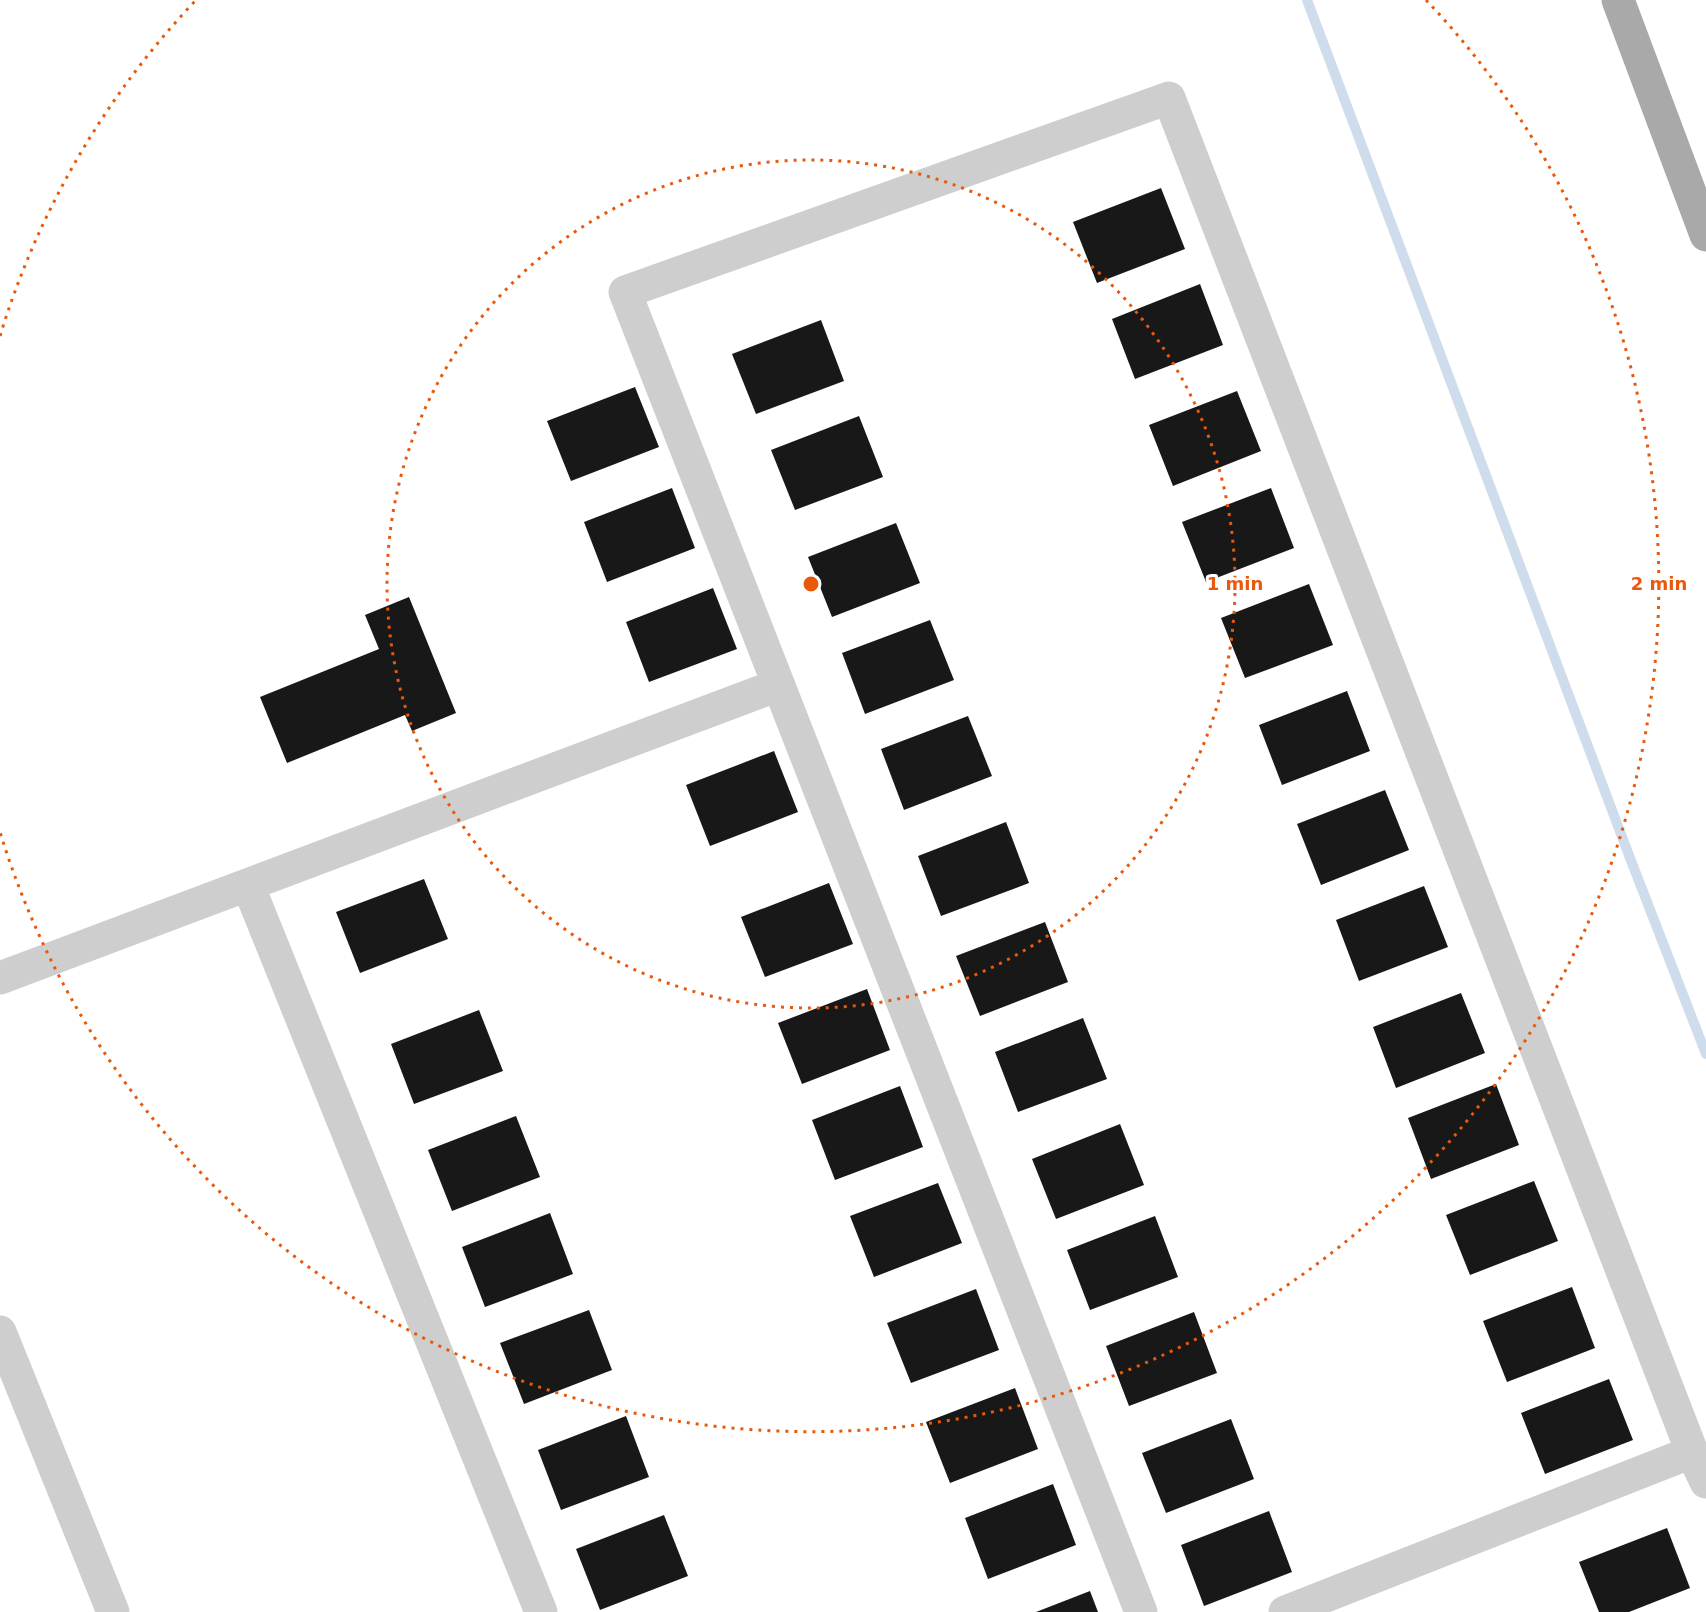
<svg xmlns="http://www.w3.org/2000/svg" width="1706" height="1612" font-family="'DejaVu Sans',sans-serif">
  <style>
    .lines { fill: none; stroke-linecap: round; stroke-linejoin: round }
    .stream { stroke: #cedceb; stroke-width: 10 }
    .building { fill: #181818 }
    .minor { stroke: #cecece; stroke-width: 33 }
    .major { stroke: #a9a9a9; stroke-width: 33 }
    .ring { fill: none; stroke: #e8590c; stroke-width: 3; stroke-dasharray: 3 6 }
    .centre { fill: #e8590c; stroke: #fff; stroke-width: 3 }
    .ring-label { font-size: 18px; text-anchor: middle; font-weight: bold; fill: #e8590c; stroke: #fff; stroke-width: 6; stroke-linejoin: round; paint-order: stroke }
  </style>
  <rect width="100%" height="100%" fill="#fff"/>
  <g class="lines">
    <path class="stream" d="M1307,0L1630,858L1706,1054"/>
  </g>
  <path class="building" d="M1161,188L1185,249L1097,283L1073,222Z
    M1200,284L1223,345L1135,379L1112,319Z
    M821,320L844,381L756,414L732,354Z
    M635,387L659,447L571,481L547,421Z
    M1237,391L1261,451L1173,486L1149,425Z
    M859,416L883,477L795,510L771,450Z
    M672,488L695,548L607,582L584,522Z
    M1271,488L1294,548L1206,582L1182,522Z
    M896,523L920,583L832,617L808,557Z
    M1309,584L1333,645L1245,678L1221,618Z
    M713,588L737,649L649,682L626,622Z
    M409,597L456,713L412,731L405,715L287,763L260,697L379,649L365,615Z
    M930,620L954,680L865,714L842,653Z
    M1347,691L1370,751L1282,785L1259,725Z
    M968,716L992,776L904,810L881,749Z
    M774,751L798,812L710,846L686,785Z
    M1385,790L1409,850L1321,885L1297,824Z
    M1006,822L1029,883L941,916L918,856Z
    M424,879L448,939L360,973L336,912Z
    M829,883L853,944L765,977L741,917Z
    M1424,886L1448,947L1359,981L1336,920Z
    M1045,922L1068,982L980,1016L956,956Z
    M867,989L890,1050L802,1084L778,1023Z
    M1461,993L1485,1053L1396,1088L1373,1027Z
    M479,1010L503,1071L414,1104L391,1044Z
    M1083,1018L1107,1079L1018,1112L995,1052Z
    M1496,1084L1519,1145L1431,1179L1408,1118Z
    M900,1086L923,1147L835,1180L812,1120Z
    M516,1116L540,1177L452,1211L428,1150Z
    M1120,1124L1144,1185L1056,1219L1032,1159Z
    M1534,1181L1558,1241L1470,1275L1446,1215Z
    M938,1183L962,1243L874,1277L850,1216Z
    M550,1213L573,1274L485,1307L462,1247Z
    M1155,1216L1178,1277L1090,1310L1067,1250Z
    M1572,1287L1595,1348L1507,1382L1483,1321Z
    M976,1289L999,1350L911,1383L887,1323Z
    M589,1310L612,1370L524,1404L500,1343Z
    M1194,1312L1217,1373L1129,1406L1106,1346Z
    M1609,1379L1633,1440L1545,1474L1521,1413Z
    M1015,1388L1038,1449L950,1483L926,1422Z
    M626,1416L649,1477L561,1510L538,1450Z
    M1231,1419L1254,1479L1166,1513L1142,1453Z
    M1053,1484L1076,1545L988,1579L965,1518Z
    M1269,1511L1292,1572L1204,1606L1181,1545Z
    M664,1515L688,1576L600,1610L576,1549Z
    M1667,1528L1690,1588L1629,1612H1599L1579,1562Z
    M1090,1591L1098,1612H1036Z"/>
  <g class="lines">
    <path class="minor" d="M248,885L541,1612
      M0,978L778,685
      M0,1332L113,1612
      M1141,1612L625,292L1169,98L1692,1452L1706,1482
      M1285,1612L1692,1452"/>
    <path class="major" d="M1618,0L1706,235"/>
  </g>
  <g class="ring">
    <circle cx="811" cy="584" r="424"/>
    <path d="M0 336A848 848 0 0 1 196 0M1426 0A848 848 0 1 1 0 832"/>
  </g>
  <circle cx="811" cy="584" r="9" class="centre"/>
  <g class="ring-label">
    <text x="1235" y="590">1 min</text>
    <text x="1659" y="590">2 min</text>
  </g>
</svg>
